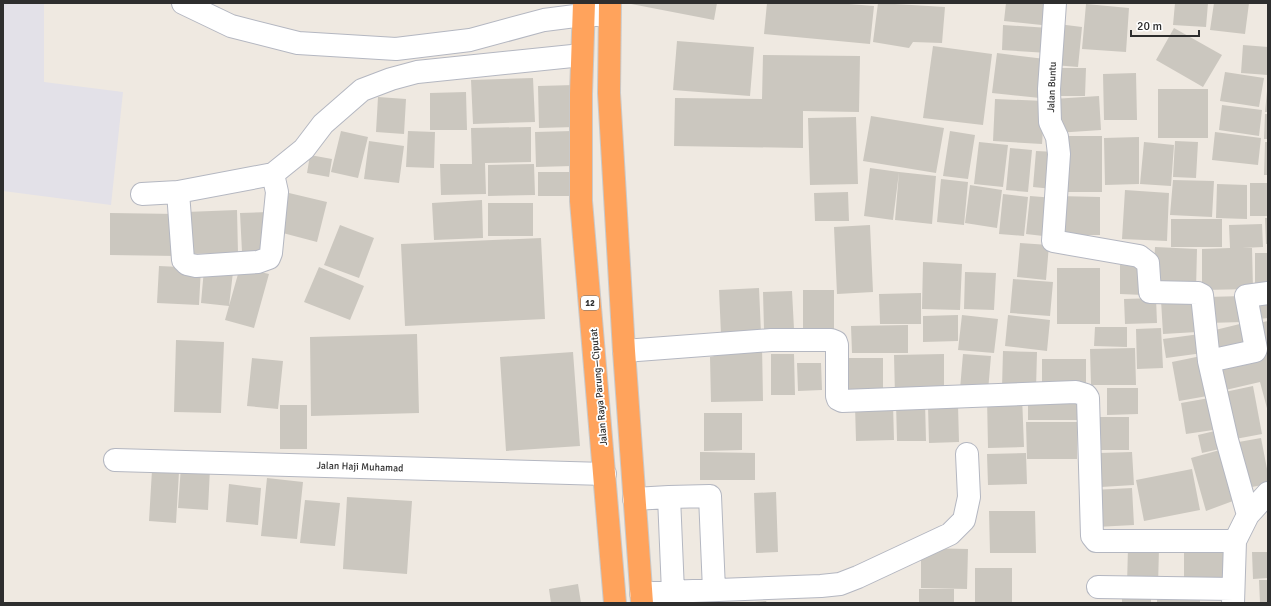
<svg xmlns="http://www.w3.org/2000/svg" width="1271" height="606" font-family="Signika,sans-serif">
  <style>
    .industrial { fill: #e3e1e8 }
    .building { fill: #cbc7bf }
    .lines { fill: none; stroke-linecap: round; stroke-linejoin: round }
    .minor-casing { stroke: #b4b7c1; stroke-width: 24 }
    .highway-casing { stroke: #c9c9c9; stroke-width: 24 }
    .minor { stroke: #fff; stroke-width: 22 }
    .highway { stroke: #ffa35c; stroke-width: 22 }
    .labels { text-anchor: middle; stroke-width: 3.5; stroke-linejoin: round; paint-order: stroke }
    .shield { fill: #fff; stroke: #6d6d6d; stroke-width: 1 }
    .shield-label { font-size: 9px; font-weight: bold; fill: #2e2e2e }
    .street-label { font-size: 10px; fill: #2e2e2e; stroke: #fff }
  </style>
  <rect width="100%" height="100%" fill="#efe9e1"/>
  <path class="industrial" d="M3,3H44V82L123,92L111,205L3,191Z"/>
  <path class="building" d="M626,3H717L714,20Z
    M767,3H836L874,6L870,44L764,34Z
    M878,3L945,7L942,43L913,42L909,48L873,42Z
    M1006,3H1053L1051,26L1004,21Z
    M1175,3H1208L1206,27L1173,25Z
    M1214,3H1249L1245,34L1210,30Z
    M1086,4L1129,8L1126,52L1082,49Z
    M1058,24L1082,27L1078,67L1054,65Z
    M1003,25L1049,28L1048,53L1002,50Z
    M1174,28L1222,55L1203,87L1156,60Z
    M677,41L754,47L750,96L673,90Z
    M1243,45L1268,47V75L1241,73Z
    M933,46L992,54L983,125L923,118Z
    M997,53L1045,59L1040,98L992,93Z
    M763,55L860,56L859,112L803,111V148L674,146L675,98L762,99Z
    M1056,68H1086L1085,96H1056Z
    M1225,72L1264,78L1259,107L1220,101Z
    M1136,73L1137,120H1104L1103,74Z
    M533,78L535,122L473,124L471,80Z
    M574,85L575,127L539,128L538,86Z
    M1158,89H1208V138H1158Z
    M1267,91H1268V112H1265Z
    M466,92L467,130H430V93Z
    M1099,96L1101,130L1056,133L1053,99Z
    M378,97L406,99L404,134L376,132Z
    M995,99L1045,101L1042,144L993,141Z
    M1222,105L1262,110L1259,136L1219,130Z
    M1265,114H1268V139H1264Z
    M871,116L944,128L936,173L863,161Z
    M856,117L858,184L810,185L808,118Z
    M531,127V162L485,163L486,194L441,195L440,164H472L471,128Z
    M341,131L368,137L358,178L331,172Z
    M408,131L435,132L434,168L406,167Z
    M572,131V166L536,167L535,132Z
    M950,131L975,135L968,179L943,176Z
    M1215,132L1261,138L1258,165L1212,160Z
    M1063,136H1102V192H1063Z
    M1139,137V184L1105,185L1104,138Z
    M369,141L404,146L399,183L364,179Z
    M1175,141L1198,142L1196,178L1173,177Z
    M979,142L1008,145L1003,187L974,184Z
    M1144,142L1174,145L1171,186L1140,184Z
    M1265,142H1268V175H1264Z
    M1010,148L1032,150L1028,192L1006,190Z
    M1036,151L1056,152L1053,189L1033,187Z
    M310,155L332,159L329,177L307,173Z
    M534,164L535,195L488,196V165Z
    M870,168L899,172L893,220L864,216Z
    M538,172H579V196H538Z
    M899,172L936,176L932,224L895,220Z
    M941,179L968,182L964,225L937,222Z
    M1173,180L1214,181L1212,217L1170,215Z
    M1250,183H1268V216H1250Z
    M1217,184L1247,185V219L1216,218Z
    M970,185L1002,190L997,228L965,223Z
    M1125,190L1169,193L1167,241L1122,239Z
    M848,192L849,221H815L814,193Z
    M289,193L327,202L317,242L279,232Z
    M1003,194L1028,197L1024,236L999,234Z
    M1030,196L1055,198L1052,237L1026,234Z
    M1057,196L1100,197V235H1057Z
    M482,200L483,238L434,240L432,203Z
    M488,203H533V236H488Z
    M237,210L238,253L187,254L186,212Z
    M269,212L271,251L242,252L240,213Z
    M110,213L177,214V256L110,255Z
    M1265,218H1268V244H1266Z
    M1171,219H1222V247H1171Z
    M1262,224L1263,247L1242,248H1252L1253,289L1202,290V249L1230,248L1229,225Z
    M340,225L374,238L359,278L324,265Z
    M870,225L873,292L837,294L834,227Z
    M541,238L545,319L405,326L401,244Z
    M1020,243L1049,245L1046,280L1017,277Z
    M1155,247L1197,249L1196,290L1153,288Z
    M1255,253H1268V291L1255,292Z
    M923,262L962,264L960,310L922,309Z
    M1120,265L1145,266L1144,295L1120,294Z
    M159,266L201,268L199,305L157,303Z
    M240,267L269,274L254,328L225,320Z
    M319,267L364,286L350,320L304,302Z
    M1057,268H1100V324H1057Z
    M204,269L233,272L229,306L201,303Z
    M965,272L996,273L994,310L964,309Z
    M1013,279L1053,282L1050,316L1010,313Z
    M759,288L761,333L721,334L719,290Z
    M803,290H834V338H803Z
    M792,291L794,329L764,330L763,292Z
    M921,293V324H880L879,294Z
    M1243,296V322L1207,323V297Z
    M1268,296V318L1250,320L1249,297Z
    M1156,298L1157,323L1125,324L1124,299Z
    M1195,299L1197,332L1163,334L1161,300Z
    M958,315V341L923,342V316Z
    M962,315L998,319L994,353L958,350Z
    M1008,315L1050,320L1047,351L1005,346Z
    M1268,321V345L1257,347L1253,324Z
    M1248,322L1254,349L1213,359L1207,332Z
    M908,325V353H852L851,326Z
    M1095,327H1127V347L1094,346Z
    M1161,328L1163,368L1137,369L1136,329Z
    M417,334L419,413L311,416L310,337Z
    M1200,334L1203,353L1166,358L1163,339Z
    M176,340L224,342L221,413L174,412Z
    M762,345L763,401L711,402L710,357Z
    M1135,348L1136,385H1091L1090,349Z
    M1268,350V412L1260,382L1217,392L1210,364Z
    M1003,351L1037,352L1036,389L1002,388Z
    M573,352L580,446L506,451L500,357Z
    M771,354H794L795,395H771Z
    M944,354V395L895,396L894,355Z
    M963,354L991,356L988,391L960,389Z
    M1206,355L1213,395L1179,401L1172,362Z
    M252,358L283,361L278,409L247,406Z
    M844,358H883V396L843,395Z
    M1042,359H1086V390H1042Z
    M797,363H821L822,390L798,391Z
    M1253,386L1262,434L1230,440L1220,393Z
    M1107,388H1138V414L1107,415Z
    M1028,395H1077V420H1028Z
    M1022,396L1024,447L988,448L987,397Z
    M1215,397L1220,429L1186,434L1181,403Z
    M896,402H925L926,441H897Z
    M893,404L894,440L856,441L855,405Z
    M280,405H307V449H280Z
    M958,405L959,442L929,443L928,406Z
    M704,413H742V450L704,451Z
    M1092,417H1129V450H1092Z
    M1026,422H1077V459H1027Z
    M1219,430L1224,448L1202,453L1198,435Z
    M1261,438L1268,474V484L1241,489L1233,443Z
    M1227,448L1241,498L1206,511L1191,458Z
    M700,452L755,453V480H700Z
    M1132,452L1134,485L1101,487L1099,453Z
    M1026,453L1027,484L988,485L987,454Z
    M181,466L210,468L208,510L178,508Z
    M1192,469L1200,510L1144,521L1136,480Z
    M152,470L179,472L176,523L149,521Z
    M267,478L303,482L297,539L261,536Z
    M229,484L261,488L258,525L226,522Z
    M1132,488L1134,525L1096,527L1093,490Z
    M776,492L778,552L756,553L754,493Z
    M347,497L412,501L407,574L343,569Z
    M305,500L340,503L335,546L300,543Z
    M989,511H1035L1036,553H990Z
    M1128,547L1159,548L1158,586L1127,585Z
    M921,548L968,549L967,589L921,588Z
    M1252,552H1268V578L1253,579Z
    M1184,553H1227V581H1184Z
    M975,568H1012V603H975Z
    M1259,580H1268V603H1260Z
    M578,584L581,603H551L549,589Z
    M919,589H954V603H919Z
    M1122,592H1151V603H1122Z
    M1157,593H1200V603H1157Z
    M766,601L767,603H754V602Z"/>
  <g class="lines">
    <g class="minor-casing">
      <path id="minor" d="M183,3L231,26L298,43L396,49L470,40L544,20L583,15H609
        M1055,3L1049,89L1050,122L1057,137L1059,154L1053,241L1139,256L1148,263L1150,292L1198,293L1202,295L1209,361L1227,440L1248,515
        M178,192L183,260L187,264L196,266L258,262L269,258L271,253L277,192L273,174
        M142,194L178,192L273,174L304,149L323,124L362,90L391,79L417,72L582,55
        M624,351L771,340H831L836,342L837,345V396L838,399L842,401L1076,392L1086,395L1088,398L1092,536L1096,541H1235
        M1209,361L1255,351L1256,349L1246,296L1268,293
        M115,460L605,474
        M634,499L669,497
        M1098,587L1233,589
        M673,592L669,497L710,496L714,590
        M641,593L821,586L840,584L858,577L950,534L964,520L969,497L967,454
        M1233,603L1235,541L1248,515L1268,493"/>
    </g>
    <g class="highway-casing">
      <path id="highway" d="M584,3L581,94V201L615,603
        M610,3L609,93L624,351L642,603"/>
    </g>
    <use href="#minor" class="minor"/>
    <use href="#highway" class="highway"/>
  </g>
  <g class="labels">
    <rect class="shield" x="581" y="296" width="18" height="14" rx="3"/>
    <g class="shield-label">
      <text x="590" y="306">12</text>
    </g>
    <g class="street-label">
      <text transform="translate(1051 87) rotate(-88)" y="4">Jalan Buntu</text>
      <text transform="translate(598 387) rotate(-95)" y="4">Jalan Raya Parung—Ciputat</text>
      <text transform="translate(360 466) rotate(2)" y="4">Jalan Haji Muhamad</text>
    </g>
  </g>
  <rect width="1271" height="606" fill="none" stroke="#2e2e2e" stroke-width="8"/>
  <path d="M1131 30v6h68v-6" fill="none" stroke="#2e2e2e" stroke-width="2"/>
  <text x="1137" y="30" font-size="12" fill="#2e2e2e" stroke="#ffffff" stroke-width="3" paint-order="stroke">20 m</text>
</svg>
